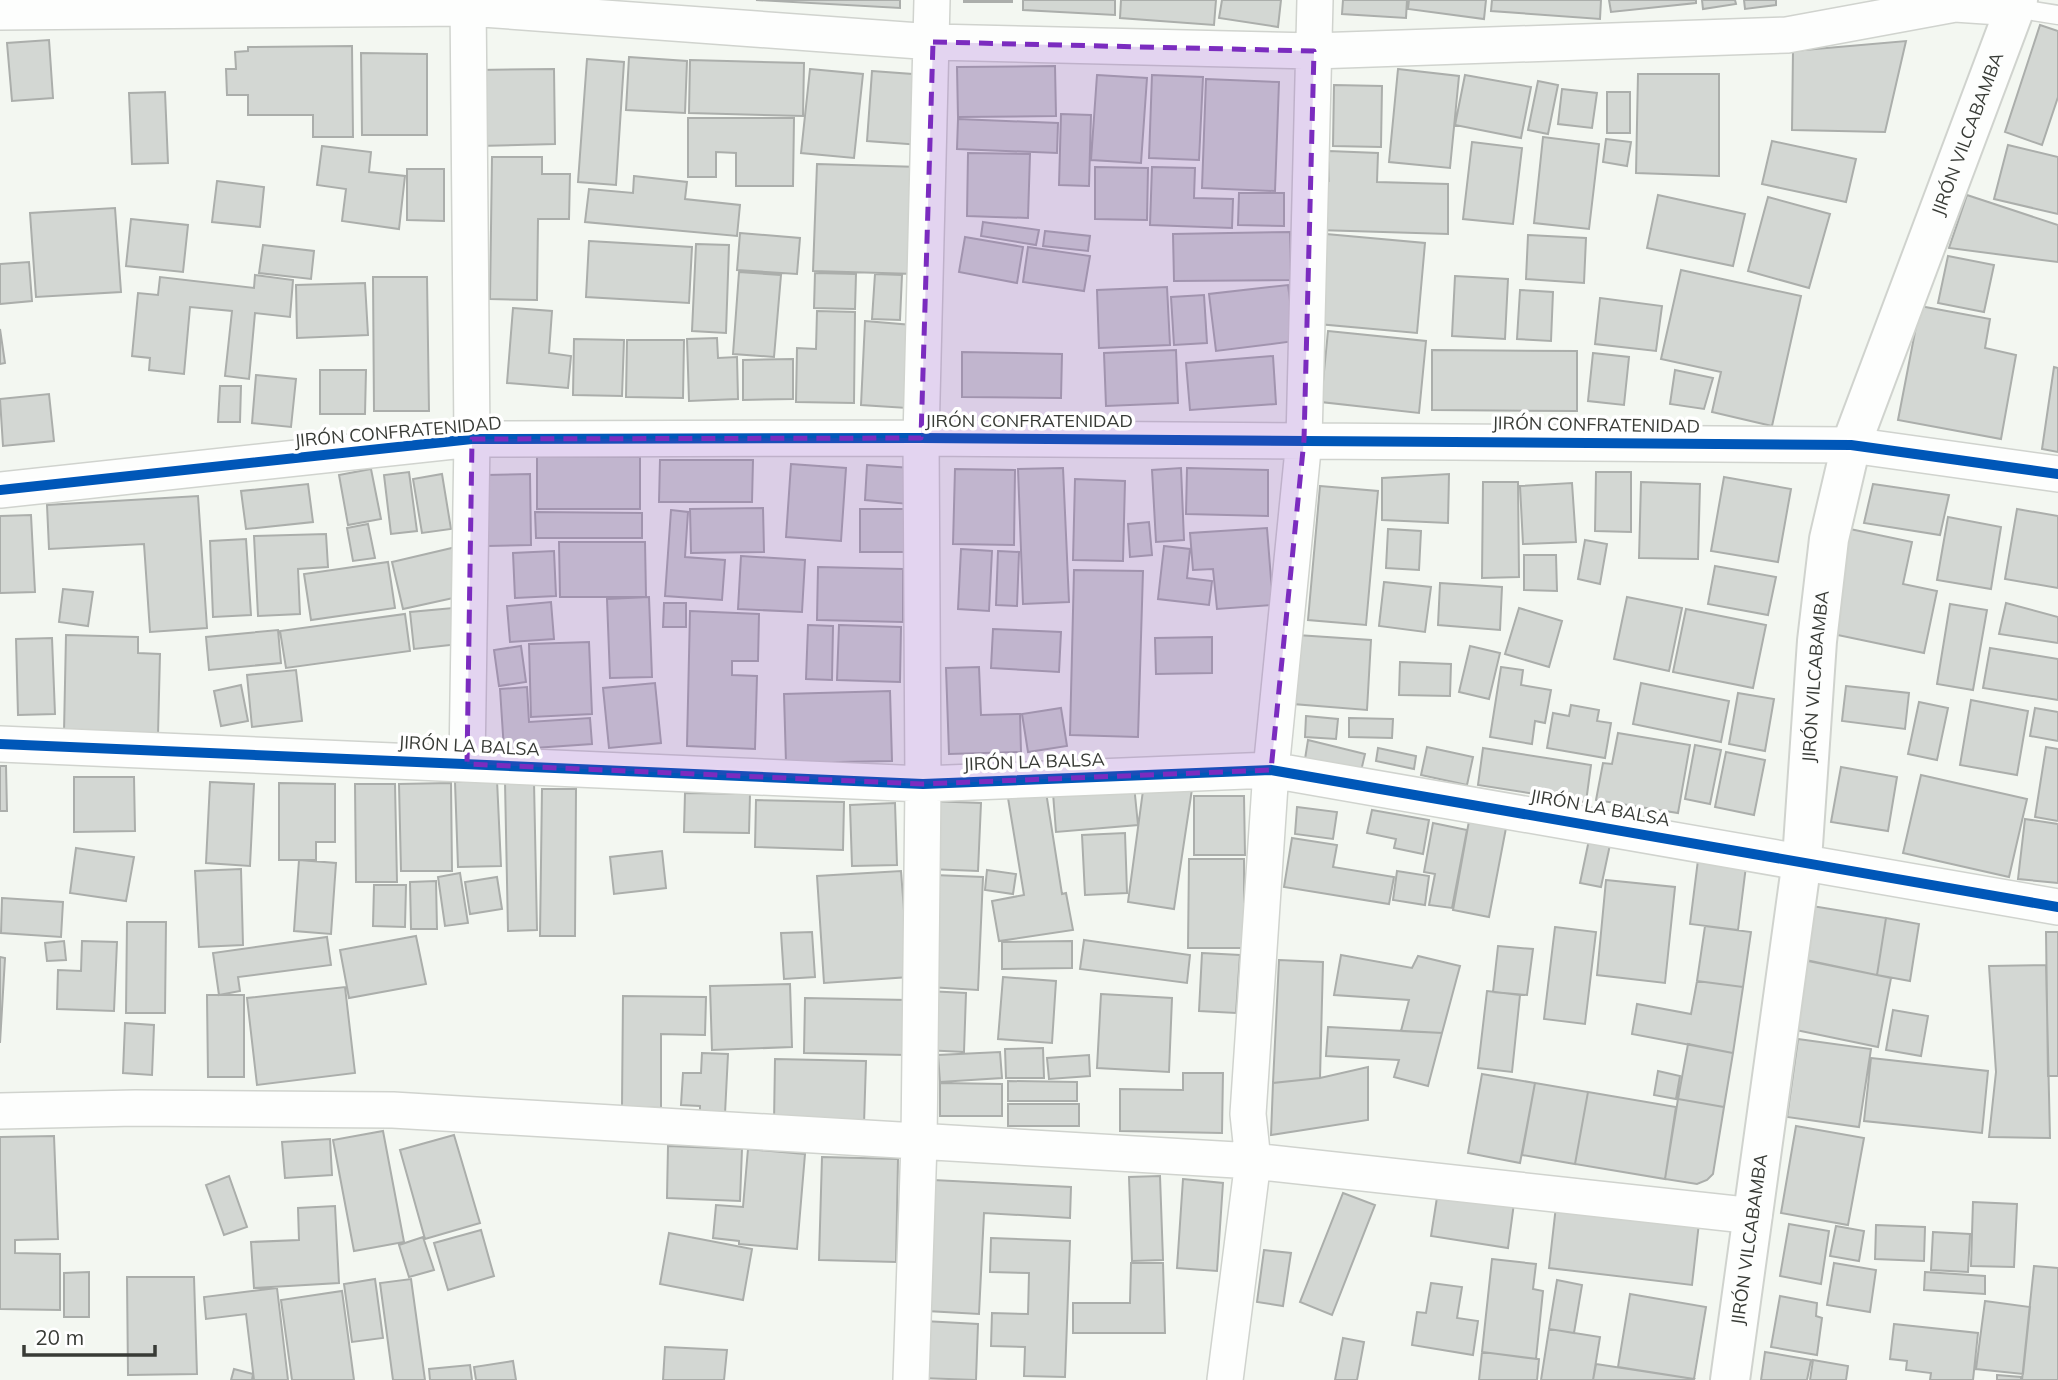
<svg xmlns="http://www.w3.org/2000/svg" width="2058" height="1380" font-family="Mulish,sans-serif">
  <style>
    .building { fill: #d3d7d3; stroke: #abaeab; stroke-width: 2 }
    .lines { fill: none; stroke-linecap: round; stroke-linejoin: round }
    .lane-casing { stroke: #d0d3ce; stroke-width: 21 }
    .street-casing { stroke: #d0d3ce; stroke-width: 38 }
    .primary-casing { stroke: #d0d3ce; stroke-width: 42 }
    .lane { stroke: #fdfefd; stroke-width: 18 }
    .street { stroke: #fdfefd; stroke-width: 35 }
    .primary { stroke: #fdfefd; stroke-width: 38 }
    .cycleway-casing { stroke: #fff; stroke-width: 15 }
    .cycleway { stroke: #0057b8; stroke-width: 10 }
    .marked { fill: #7b2cbf; fill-opacity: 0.2; stroke: #7b2cbf; stroke-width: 5; stroke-dasharray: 14 9; stroke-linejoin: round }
    .labels { text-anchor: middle; stroke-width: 7; stroke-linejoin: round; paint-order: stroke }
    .street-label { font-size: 18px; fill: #383b36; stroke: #fff }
  </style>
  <rect width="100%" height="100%" fill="#f3f7f1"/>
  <path class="building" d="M756,0H900V8Z
    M964,0H1012V2H964Z
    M1023,0H1115V15L1023,10Z
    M1121,0H1216L1214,25L1120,18Z
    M1222,0H1281L1278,27L1219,18Z
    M1343,0H1407L1406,18L1342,14Z
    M1409,0H1486L1484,19L1408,9Z
    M1492,0H1601L1600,19L1491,11Z
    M1609,0H1696V3L1611,12Z
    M1702,0H1735L1736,4L1703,9Z
    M1744,0H1776V5L1745,9Z
    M2040,25L2058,31V97L2042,145L2005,132Z
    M49,40L53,98L12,101L7,43Z
    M1906,41L1885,132L1792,130L1793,51Z
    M352,46L353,137H313V115H248V95H227L226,69H236L235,52L248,51V47Z
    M361,53L427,54V135H362Z
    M629,57L687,61L685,113L626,110Z
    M587,59L624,62L616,185L578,182Z
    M690,60L804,63L803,116L689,113Z
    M1055,66L1056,116L958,117L957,67Z
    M554,69L555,144L479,146L477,70Z
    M810,69L863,74L854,158L801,153Z
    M1398,69L1459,76L1450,168L1389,162Z
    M872,71L926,75L921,145L867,141Z
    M1638,74H1719V176L1636,173Z
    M1097,75L1147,78L1141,163L1091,160Z
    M1152,75L1203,77L1199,160L1149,158Z
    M1465,75L1531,87L1521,138L1455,125Z
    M1206,79L1279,82L1275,191L1202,188Z
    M1538,81L1558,85L1548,134L1528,130Z
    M1334,85L1382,86L1381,147L1333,146Z
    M1562,89L1597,93L1592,128L1558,124Z
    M165,92L168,163L132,164L129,93Z
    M1607,92H1630V133H1607Z
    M1061,114L1091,115L1089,186L1059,185Z
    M688,118H794L793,186H736V153L716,152V177H688Z
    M958,119L1058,123L1057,153L957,149Z
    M1543,137L1599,144L1589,229L1534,223Z
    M1606,139L1631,142L1627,166L1603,162Z
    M1772,141L1856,159L1846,202L1762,184Z
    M1472,142L1522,148L1513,224L1463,219Z
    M2008,145L2058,157V214L1994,199Z
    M322,146L371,152L369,172L405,176L399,229L342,221L346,189L317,185Z
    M1329,151L1378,153L1377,182L1448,184V234L1318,230L1320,181H1329Z
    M968,153L1030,154L1028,218L967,216Z
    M492,157H542V174H570L569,219H538L537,300L490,299Z
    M817,164L920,167L916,274L813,271Z
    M1095,167L1148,168L1147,220L1095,219Z
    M1152,167L1195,168L1194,198L1233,199L1232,228L1150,225Z
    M407,169H444V221L407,220Z
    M634,176L687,182L685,199L740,205L737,236L585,222L589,189L633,193Z
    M217,181L264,187L260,227L212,222Z
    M1239,193H1284V226L1238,225Z
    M1658,195L1745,214L1733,266L1647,248Z
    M1967,195L2058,225V262L1949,248Z
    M1768,197L1830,214L1809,288L1748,271Z
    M115,208L121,292L36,297L30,213Z
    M131,219L188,225L183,272L126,266Z
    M983,222L1039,230L1036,245L981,236Z
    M1045,231L1090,236L1088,251L1043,246Z
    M1290,232L1291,280L1174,281L1173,234Z
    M740,233L800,238L797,274L737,270Z
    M1326,234L1425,243L1417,333L1318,324Z
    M1528,235L1586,238L1584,283L1526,279Z
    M965,237L1023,247L1017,283L959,272Z
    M589,241L692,247L689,303L586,297Z
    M696,244L729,245L726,333L692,331Z
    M263,245L314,251L311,279L259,273Z
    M1028,247L1090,256L1084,291L1023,282Z
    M1948,256L1994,265L1984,312L1938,303Z
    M29,262L32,301L0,304V264Z
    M1681,270L1801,296L1772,426L1712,412L1721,372L1661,359Z
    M739,272L781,275L774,357L733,354Z
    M815,273L856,274L855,309L814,308Z
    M875,274L902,275L900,320L872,319Z
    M255,275L293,280L290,317L255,313L249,379L225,376L232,311L190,307L184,374L149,370L150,358L132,356L138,293L158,295L160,277L254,288Z
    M1455,276L1508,279L1505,339L1452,336Z
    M373,277H427L429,411H374Z
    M365,283L368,335L297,338L296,285Z
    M1288,285L1295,341L1216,351L1209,294Z
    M1167,287L1170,345L1099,348L1097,290Z
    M1520,290L1553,292L1551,341L1517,339Z
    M1204,295L1207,343L1174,345L1171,297Z
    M1600,298L1662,306L1656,351L1595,344Z
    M1920,306L1990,319L1985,348L2016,355L2001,439L1898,420Z
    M513,308L552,311L549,353L571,356L568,388L507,383Z
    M817,311L855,312L854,403L796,402L797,348L816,349Z
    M865,321L912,325L907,408L861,405Z
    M0,329L5,363L0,364Z
    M1328,331L1426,341L1419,413L1321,402Z
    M717,338L718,358L737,357L738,399L689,401L687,339Z
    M574,339L624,340L622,396L573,395Z
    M627,340H684L683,398L626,397Z
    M1176,350L1178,403L1106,406L1104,353Z
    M1432,350L1577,351V411L1432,410Z
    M962,352L1062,354L1061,398L962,397Z
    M1593,353L1629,357L1624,405L1588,401Z
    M1273,356L1276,404L1190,410L1186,363Z
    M793,359V399L743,400V360Z
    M2054,367L2058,368V452L2042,449Z
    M320,370H366L365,414H320Z
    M1675,370L1713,378L1704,409L1670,404Z
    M256,375L296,379L291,427L252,423Z
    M220,386H241L240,422H218Z
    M49,394L54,441L3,446L0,399Z
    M537,457H640V509H537Z
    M660,460H753L752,502H659Z
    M791,464L846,468L841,541L786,537Z
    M867,465L912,468L909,504L865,500Z
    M1063,468L1069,602L1023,604L1018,469Z
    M1181,468L1184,540L1156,542L1152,470Z
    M1187,468L1268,470V516L1186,514Z
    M371,469L381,519L348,525L339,475Z
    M955,469L1015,470L1014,545L953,544Z
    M409,472L417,531L391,534L384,475Z
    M1596,472H1631V532L1595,531Z
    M442,474L451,529L422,533L413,479Z
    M530,474L531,545L487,546L486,475Z
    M1449,474L1448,523L1382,520V478Z
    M1724,477L1791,489L1778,562L1711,551Z
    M1075,479L1125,481L1123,561L1073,560Z
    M1483,482H1518L1519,577L1482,578Z
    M1641,482L1700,484L1698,559L1639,558Z
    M1572,483L1576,542L1523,544L1520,486Z
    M308,484L313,522L246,529L241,491Z
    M1873,484L1949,495L1940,535L1864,523Z
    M1320,486L1378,491L1366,625L1308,620Z
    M198,496L207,628L150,632L144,544L49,549L47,505Z
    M763,508L764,552L691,553L690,509Z
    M860,509H911L912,552H860Z
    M2017,509L2058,516V588L2005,579Z
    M671,510L688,512L685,557L725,560L722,600L665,596Z
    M535,512L642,513V538H536Z
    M31,515L35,592L0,593V516Z
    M1948,517L2001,527L1991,589L1937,580Z
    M1149,522L1152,555L1130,557L1128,524Z
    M368,524L375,558L353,561L347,528Z
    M1267,528L1273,605L1217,609L1213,569L1193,570L1190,533Z
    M1388,529L1421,531L1419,570L1386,568Z
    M1850,529L1912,542L1903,584L1937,591L1924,653L1828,633Z
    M326,534L328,567L298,569L300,614L258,616L254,536Z
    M246,539L251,615L213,617L210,541Z
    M1585,540L1607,544L1600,584L1578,579Z
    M559,542H645L646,597H560Z
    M1164,546L1190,549L1187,578L1212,581L1209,605L1158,599Z
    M456,547L467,595L403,609L392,562Z
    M961,549L992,551L989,611L958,609Z
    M554,551L556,596L515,598L513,553Z
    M998,551L1019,552L1017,606L996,605Z
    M1524,555H1556L1557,591L1524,590Z
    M741,556L805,560L802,612L738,609Z
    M388,562L395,608L311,620L304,574Z
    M1715,566L1776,577L1768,615L1708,604Z
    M818,567L903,569V622L817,620Z
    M1074,570L1143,571L1138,737L1070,735Z
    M1384,582L1431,587L1425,632L1379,626Z
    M1440,583L1502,587L1500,630L1438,625Z
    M63,589L93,592L88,626L59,622Z
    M649,597L652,677L610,678L607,599Z
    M1627,597L1682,608L1669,671L1614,659Z
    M551,602L554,639L510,642L507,606Z
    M664,603H686V627H663Z
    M2006,603L2058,617V643L1999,634Z
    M1950,604L1987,610L1973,690L1937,684Z
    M464,607L468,643L414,649L410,612Z
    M1519,608L1562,621L1549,667L1505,654Z
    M1686,609L1766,625L1753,688L1673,672Z
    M690,611L759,614L758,661H732V675L757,676L755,749L687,746Z
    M405,614L410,651L286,668L280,631Z
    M808,625L833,626L832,680L806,679Z
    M839,625L901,627L900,682L837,680Z
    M993,629L1061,632L1059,672L991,668Z
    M278,630L281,663L209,670L206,637Z
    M66,635L138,637V653L160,654L158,735L64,732Z
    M1297,635L1371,640L1367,710L1293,704Z
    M1212,637V673L1156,674L1155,638Z
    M52,638L55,714L18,715L16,639Z
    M589,642L592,714L531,717L529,644Z
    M521,646L526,682L499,686L494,650Z
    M1470,646L1500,653L1489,699L1459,692Z
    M1990,648L2058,659V700L1983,688Z
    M1400,662L1451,664L1450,696L1399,695Z
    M979,667L981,715L1020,714L1021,752L949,754L946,668Z
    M1501,667L1523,670L1521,685L1551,690L1545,723L1535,721L1532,744L1490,737Z
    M296,670L302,721L252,727L247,675Z
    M655,683L661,743L609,748L603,688Z
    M1641,683L1729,701L1721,742L1633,724Z
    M241,685L248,721L221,726L214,691Z
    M1846,686L1909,693L1905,729L1842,721Z
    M527,687L529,722L590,718L592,744L504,750L500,689Z
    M890,691L892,761L786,763L784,694Z
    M1738,693L1774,699L1765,751L1729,744Z
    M1971,700L2028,711L2017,775L1960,765Z
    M1919,702L1948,708L1937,760L1908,754Z
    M1571,705L1599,710L1597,721L1611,723L1605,758L1547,748L1553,713L1569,716Z
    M1061,708L1067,746L1028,752L1022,714Z
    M2035,708L2058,712V741L2030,736Z
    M1306,716L1338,719L1336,739L1305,737Z
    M1349,718L1393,719L1392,738L1349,737Z
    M1618,733L1690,745L1678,813L1596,800L1603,763L1612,764Z
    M1308,740L1365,754L1361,771L1305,759Z
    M1695,745L1721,750L1710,804L1685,799Z
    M1427,747L1473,757L1467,785L1421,775Z
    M2046,747L2058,749V821L2035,817Z
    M1378,748L1416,756L1414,769L1376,761Z
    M1483,748L1591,765L1586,802L1478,785Z
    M1726,752L1765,760L1754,815L1715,807Z
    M0,766H6L7,811H0Z
    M1841,767L1897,777L1888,831L1831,822Z
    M1921,775L2027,799L2009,877L1903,853Z
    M74,777H134L135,831L74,832Z
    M497,780L501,866L458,867L455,782Z
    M210,782L254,784L250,866L206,863Z
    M505,782H534L537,930L508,931Z
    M279,783L335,784V842H316V860H279Z
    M451,783L452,871H401L399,784Z
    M1144,783L1192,789L1174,909L1128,902Z
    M355,784H395L397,882H356Z
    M1134,785L1138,825L1056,832L1053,793Z
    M542,789H576L575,936H540Z
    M1046,792L1062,894L1066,893L1073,930L999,941L992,901L1024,895L1008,798Z
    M685,793L750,794L749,833L684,832Z
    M1194,796H1244L1245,855H1194Z
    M756,800L844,802L843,850L755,847Z
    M930,801L981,803L978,871L928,869Z
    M895,803L897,865L852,866L850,805Z
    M1297,807L1337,812L1333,839L1295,834Z
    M1372,810L1429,820L1423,854L1394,848L1396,839L1367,833Z
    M2025,819L2058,824V883L2018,879Z
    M1469,821L1506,828L1489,917L1453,910Z
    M1433,823L1467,830L1452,908L1429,905L1435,874L1424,872Z
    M1125,833L1127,893L1085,895L1082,835Z
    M1590,835L1611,840L1601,887L1580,883Z
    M1292,838L1337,845L1333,867L1394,877L1389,904L1284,887Z
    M76,848L134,857L126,901L70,893Z
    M662,851L666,888L614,894L610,857Z
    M1699,852L1747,858L1738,930L1690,924Z
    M1189,859H1244V948H1188Z
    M299,860L336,863L331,934L294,931Z
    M241,869L243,945L199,947L195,871Z
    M987,870L1016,874L1013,894L985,890Z
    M901,871L909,977L824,983L817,876Z
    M1397,871L1429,876L1425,905L1393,900Z
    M460,873L468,923L445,926L438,877Z
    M934,875L983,877L978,990L929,987Z
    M497,877L502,909L470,914L465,882Z
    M1606,880L1675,887L1665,983L1597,975Z
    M436,881L437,929H411L410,882Z
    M374,885H406L405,927L373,926Z
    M2,898L63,902L61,937L1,933Z
    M1812,906L1886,918L1877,975L1803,960Z
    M1886,918L1919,924L1910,981L1877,975Z
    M127,922H166L165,1013H126Z
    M1705,926L1751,932L1743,987L1697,981Z
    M1555,927L1596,932L1585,1024L1544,1019Z
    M812,932L815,977L784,979L781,933Z
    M2046,932H2058V1076H2048Z
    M416,936L426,984L349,998L340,950Z
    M327,937L331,965L238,977L240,991L219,995L213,953Z
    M1084,940L1190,955L1187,983L1080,969Z
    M64,941L66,960L47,961L45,943Z
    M82,941L117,942L114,1011L57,1009L58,970L81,971Z
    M1072,941V968L1002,969V942Z
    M1498,946L1533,949L1527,995L1493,992Z
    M1202,953L1240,955L1236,1013L1199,1011Z
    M1341,955L1412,968L1418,956L1460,966L1442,1033L1401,1031L1409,1000L1334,995Z
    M0,957L5,958L0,1043Z
    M1279,960L1323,962L1320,1078L1273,1083Z
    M1806,960L1891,978L1878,1047L1791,1029Z
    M2046,965L2050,1138L1989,1137L1996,1072L1989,966Z
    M1003,977L1056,981L1052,1043L998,1039Z
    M1697,981L1743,987L1733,1053L1632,1034L1637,1004L1691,1014Z
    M790,984L792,1047L712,1050L710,986Z
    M345,987L355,1073L257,1085L247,998Z
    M927,991L966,993L964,1052L924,1050Z
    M1487,991L1520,995L1512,1072L1478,1068Z
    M1101,994L1172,998L1169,1072L1097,1068Z
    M207,995H244V1077H208Z
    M623,996L706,997L705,1035L661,1034V1108L622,1107Z
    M805,998L908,1000L907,1055L804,1053Z
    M1893,1010L1928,1016L1921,1056L1886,1050Z
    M125,1023L154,1025L152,1075L123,1073Z
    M1328,1027L1442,1033L1428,1086L1394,1077L1399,1060L1326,1056Z
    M1798,1039L1871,1049L1859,1127L1787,1117Z
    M1688,1044L1733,1053L1724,1107L1678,1099Z
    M1043,1048L1044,1078H1006L1005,1049Z
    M1000,1052L1002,1078L940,1082L938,1055Z
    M702,1053L728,1054L725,1114L700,1113V1106L681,1105L683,1073H701Z
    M1089,1055L1090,1076L1049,1079L1047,1058Z
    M1871,1058L1988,1071L1982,1133L1864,1121Z
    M775,1059L866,1061L864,1124L774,1123Z
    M1368,1067V1120L1271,1135L1273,1083L1320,1078Z
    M1658,1071L1680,1076L1676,1099L1654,1095Z
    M1183,1073H1223L1222,1133L1120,1131V1089L1183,1090Z
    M1482,1074L1535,1083L1520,1163L1468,1153Z
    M1008,1081L1077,1082V1101H1008Z
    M940,1083L1002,1084V1116H940Z
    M1535,1083L1588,1092L1575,1164L1522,1155Z
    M1588,1092L1676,1107L1665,1179L1575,1164Z
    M1678,1099L1724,1107L1713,1174L1707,1180L1697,1184L1665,1179Z
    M1008,1104H1079V1126H1008Z
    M1796,1126L1864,1138L1848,1225L1781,1213Z
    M383,1131L404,1242L354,1251L333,1140Z
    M454,1135L480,1223L425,1239L400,1150Z
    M54,1136L58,1239L15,1240V1253L60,1254V1310L0,1309V1137Z
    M330,1139L332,1175L285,1178L282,1142Z
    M668,1146L742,1149L740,1201L667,1198Z
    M748,1149L805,1154L797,1249L739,1244V1241L713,1238L716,1205L743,1207Z
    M822,1157L898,1159L896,1262L819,1260Z
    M229,1176L247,1227L224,1235L206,1185Z
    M1160,1176L1163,1260L1132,1261L1129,1177Z
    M1183,1179L1223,1183L1217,1271L1177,1268Z
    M933,1180L1071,1187L1070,1218L984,1213L979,1314L927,1311Z
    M1438,1191L1514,1203L1508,1248L1431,1236Z
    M1343,1193L1375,1205L1332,1315L1300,1302Z
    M1973,1202L2017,1204L2014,1267L1971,1266Z
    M335,1206L339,1283L254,1288L251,1242L299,1240L298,1208Z
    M1556,1206L1699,1223L1692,1285L1549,1268Z
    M1789,1224L1829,1231L1821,1284L1780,1276Z
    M1876,1225L1925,1227L1924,1261L1875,1259Z
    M1836,1226L1864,1231L1859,1261L1830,1256Z
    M481,1230L494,1276L448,1290L434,1243Z
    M1933,1232L1970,1234L1968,1272L1931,1270Z
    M669,1233L752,1249L743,1300L660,1284Z
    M423,1237L434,1270L409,1277L399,1245Z
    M991,1238L1070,1241L1065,1377L1024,1376L1025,1347L991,1346L992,1313L1028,1314L1029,1273L990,1272Z
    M1264,1250L1291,1253L1283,1306L1257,1302Z
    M1492,1259L1536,1264L1533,1289L1543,1291L1536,1359L1482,1352Z
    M1131,1263H1163L1165,1333H1073V1303H1130Z
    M1834,1263L1876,1270L1870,1312L1827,1305Z
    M2034,1266L2058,1268V1380H2022Z
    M89,1272V1317H64V1273Z
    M1925,1272L1985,1276V1294L1924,1290Z
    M127,1277H194L197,1374L128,1375Z
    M375,1279L383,1338L352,1342L344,1284Z
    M411,1279L425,1380H393L380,1283Z
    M1557,1280L1582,1285L1574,1333L1549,1329Z
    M1431,1283L1462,1287L1457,1318L1478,1321L1473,1355L1412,1345L1417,1312L1426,1313Z
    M277,1288L288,1380H254L246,1314L206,1319L204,1297Z
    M342,1291L354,1380H292L281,1300Z
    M1630,1294L1706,1307L1694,1379L1618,1367Z
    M1780,1296L1817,1303L1816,1316L1822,1318L1817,1355L1771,1347Z
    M1985,1301L2030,1307L2023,1374L1976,1369Z
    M924,1321L978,1324L976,1380L921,1378Z
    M1894,1324L1978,1333L1973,1380H1930L1931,1373L1906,1370L1907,1361L1890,1359Z
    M1549,1329L1600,1337L1593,1380H1541Z
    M1343,1338L1364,1342L1357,1380H1335Z
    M665,1347L727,1350L724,1380H663Z
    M1482,1352L1539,1359L1537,1380H1479Z
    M1765,1352L1811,1360L1807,1380H1761Z
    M1813,1360L1848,1366L1846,1380H1810Z
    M513,1361L516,1380H476L474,1367Z
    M1596,1364L1694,1379L1693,1380H1593Z
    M470,1365L472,1380H430L429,1369Z
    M234,1369L253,1374L252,1380H231Z
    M1997,1375L2021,1377V1380H1997Z"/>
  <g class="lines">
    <g class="lane-casing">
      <path id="lane" d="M2015,8L2058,15"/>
    </g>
    <g class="street-casing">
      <path id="street" d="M1954,0L1955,4L2015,8
        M0,12L468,8L933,42L1314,51L1787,35L1955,4
        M0,490L472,439L921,438L1851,445L2058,474
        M0,744L923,784L1271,770L2058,907
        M467,764L472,439L468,0
        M0,1111L135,1108L393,1110L1253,1161L1754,1216
        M911,1380L919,1143L923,784L921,438L932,0
        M1225,1380L1253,1161L1248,1114L1271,770L1304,440L1315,0"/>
    </g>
    <g class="primary-casing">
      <g id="primary">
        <path id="s1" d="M1730,1380L1802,860L1817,641L1829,539L1851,445L2018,0"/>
      </g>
    </g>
    <use href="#lane" class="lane"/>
    <use href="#street" class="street"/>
    <use href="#primary" class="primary"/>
    <g class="cycleway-casing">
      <path id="cycleway" d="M0,490L472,439L921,438L1851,445L2058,474
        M0,744L923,784L1271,770L2058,907"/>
    </g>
    <use href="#cycleway" class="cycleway"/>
  </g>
  <path class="marked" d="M933,42L1314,51L1304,440L1271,770L923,784L467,764L472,439L921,438Z"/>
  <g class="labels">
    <g class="street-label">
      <text dy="6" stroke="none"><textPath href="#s1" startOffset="1276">JIRÓN VILCABAMBA</textPath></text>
      <text x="1029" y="427">JIRÓN CONFRATENIDAD</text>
      <text transform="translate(1596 425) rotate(1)" y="6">JIRÓN CONFRATENIDAD</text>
      <text transform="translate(398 432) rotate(-5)" y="6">JIRÓN CONFRATENIDAD</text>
      <text dy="6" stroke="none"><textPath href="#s1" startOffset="709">JIRÓN VILCABAMBA</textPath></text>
      <text transform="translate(469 746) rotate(3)" y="6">JIRÓN LA BALSA</text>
      <text transform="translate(1034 762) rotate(-2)" y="6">JIRÓN LA BALSA</text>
      <text transform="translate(1600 808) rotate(10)" y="6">JIRÓN LA BALSA</text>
      <text dy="6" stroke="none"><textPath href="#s1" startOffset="142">JIRÓN VILCABAMBA</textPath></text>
    </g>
  </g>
  <path d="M24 1345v10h131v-10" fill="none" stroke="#383b36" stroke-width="3.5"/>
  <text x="35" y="1345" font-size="21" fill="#383b36" stroke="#ffffff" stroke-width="5" paint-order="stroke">20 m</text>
</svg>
